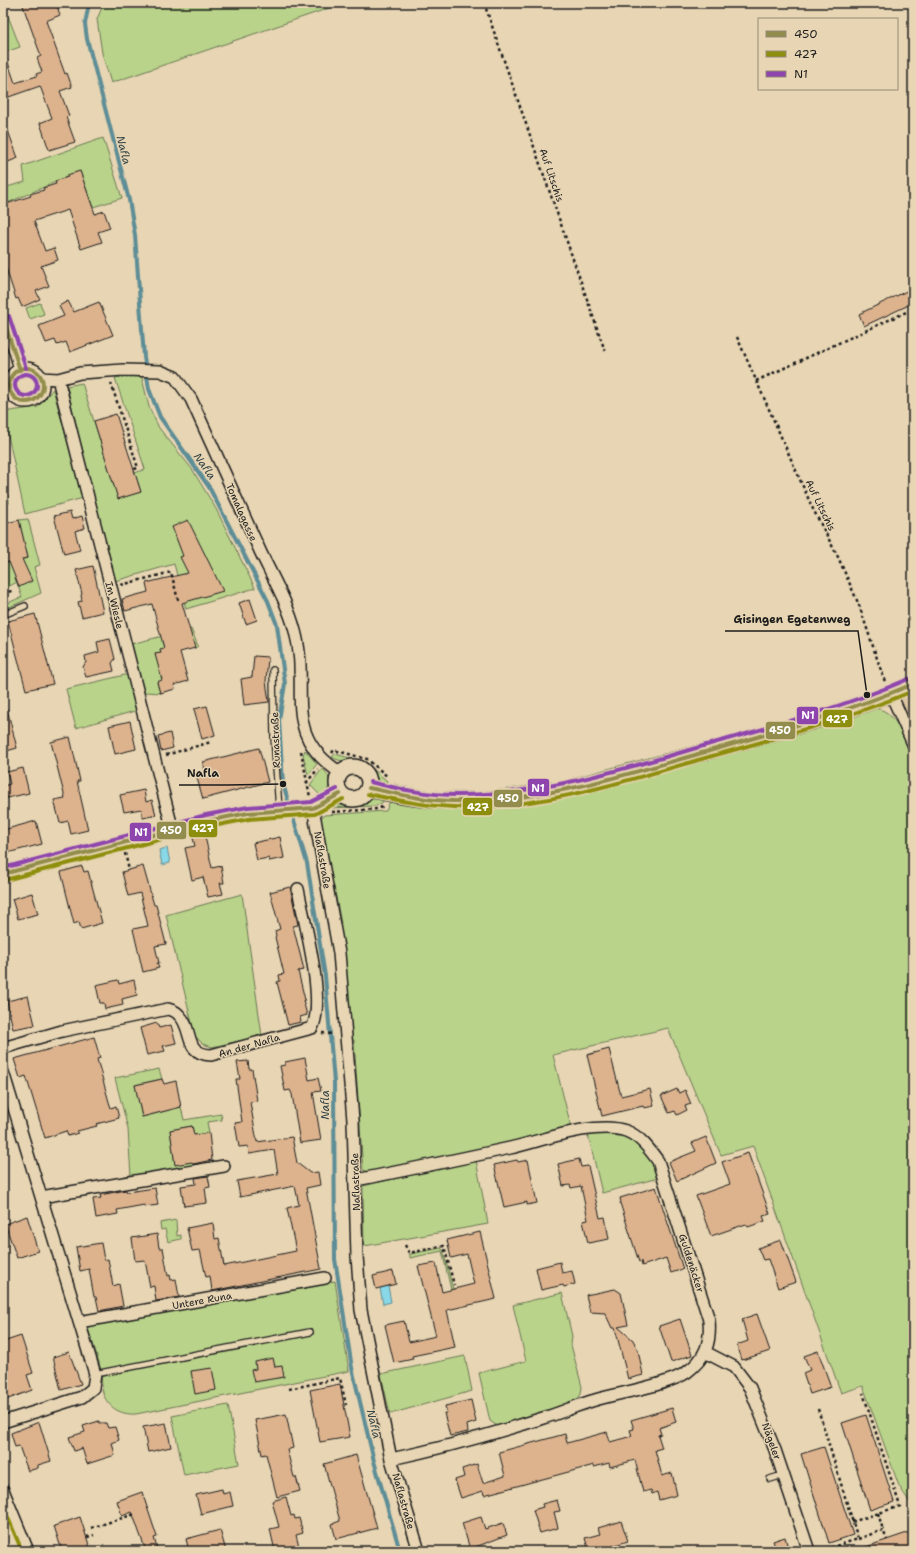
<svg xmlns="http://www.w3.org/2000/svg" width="916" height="1554" font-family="'Shantell Sans',sans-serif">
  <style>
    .built { fill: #dcc4a2 }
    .green { fill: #b9d38a; stroke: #6a7853 }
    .water { fill: #89d8e7; stroke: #5d8d96 }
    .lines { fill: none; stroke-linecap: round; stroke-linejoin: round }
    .stream { stroke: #5d8d96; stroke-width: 4 }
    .building { fill: #ddb38e; stroke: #1c1c1c }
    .lane-casing { stroke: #1c1c1c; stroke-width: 8 }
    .street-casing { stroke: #1c1c1c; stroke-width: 14 }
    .secondary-casing { stroke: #1c1c1c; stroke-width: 18 }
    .path { stroke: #1c1c1c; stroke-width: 2.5; stroke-dasharray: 3 3; stroke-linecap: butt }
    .lane { stroke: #e7d5b3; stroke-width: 5.5 }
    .street { stroke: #e7d5b3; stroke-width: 11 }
    .secondary { stroke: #e7d5b3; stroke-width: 15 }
    .bus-1-casing { stroke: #e7d5b3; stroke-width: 7 }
    .bus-2-casing { stroke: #e7d5b3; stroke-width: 7 }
    .bus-3-casing { stroke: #e7d5b3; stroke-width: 7 }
    .bus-1 { stroke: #928d4c; stroke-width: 4 }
    .bus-2 { stroke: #8e8e0e; stroke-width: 4 }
    .bus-3 { stroke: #8e44ad; stroke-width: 4 }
    .labels { text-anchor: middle; stroke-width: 3; stroke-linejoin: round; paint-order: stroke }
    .street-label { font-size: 10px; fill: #1c1c1c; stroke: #e7d5b3 }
    .water-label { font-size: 11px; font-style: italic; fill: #324245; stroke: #e7d5b3 }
    .leader { fill: none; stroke: #1c1c1c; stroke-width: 1.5 }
    .callout-dot { fill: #1c1c1c; stroke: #e7d5b3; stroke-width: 1.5 }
    .callout-label { font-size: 11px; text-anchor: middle; font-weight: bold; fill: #1c1c1c; stroke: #e7d5b3; stroke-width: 3; stroke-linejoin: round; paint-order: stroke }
    .line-badge { stroke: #e7d5b3; stroke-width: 1.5 }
    .badge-label { font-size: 11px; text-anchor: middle; font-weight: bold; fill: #fff }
  </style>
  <rect width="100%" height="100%" fill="#e7d5b3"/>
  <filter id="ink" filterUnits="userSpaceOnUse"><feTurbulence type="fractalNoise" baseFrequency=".025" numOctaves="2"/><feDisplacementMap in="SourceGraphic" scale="8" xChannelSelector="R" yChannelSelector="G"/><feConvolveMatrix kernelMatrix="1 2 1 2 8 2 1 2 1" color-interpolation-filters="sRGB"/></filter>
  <g filter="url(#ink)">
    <path class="built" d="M913,684V744L891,694Z"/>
    <path class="green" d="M3,3L20,47L3,53Z
      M104,3H344L111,83L102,53L97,19Z
      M103,138L122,198L93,207L80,171L3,205V188L25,182L23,166Z
      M40,303L44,314L30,319L26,308Z
      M141,374L149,407L159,428L192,469L216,509L255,588L186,609L174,564L115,581L99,522L67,386L82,383L118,498L141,492L135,473L145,469L115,378Z
      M53,389L83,498L25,514L3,412L38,407Z
      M8,495L9,503L3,511V497Z
      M28,519L40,565L34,567L41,593L3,610V605L22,597L15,578L17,582L4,589L5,591L3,592V556L5,563L28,558L19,520Z
      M191,629L198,646L195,648L191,634L162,642L164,648L161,653L155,654L165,680L157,682L159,690L162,693L144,692L131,644Z
      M129,674L138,710L76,728L66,689Z
      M879,689L808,716L574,779H570L776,724Z
      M871,708C897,707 904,741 913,760V1507L899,1486L863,1386L841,1393L753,1146L721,1155L668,1028L553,1055L571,1127L529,1137L515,1143L369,1172L363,1170L354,1040H351L340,929L341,923L334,887L330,880L328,857L320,820L324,815L386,811L390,801L436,807H479Z
      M305,750L317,764L308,775L303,755Z
      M335,754L365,762L387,781L386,784C373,780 372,767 359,762C349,758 342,764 332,757Z
      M322,769C331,774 331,786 325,794L321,796L310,785Z
      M550,782H552L551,784L503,792L440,795L393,787L394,784C445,798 499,792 550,782Z
      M371,799L384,800L383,802L376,806L330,808L337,805H359Z
      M242,894L262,1036L212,1047L203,1044L195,1036L166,915Z
      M159,1069L162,1079L135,1085L142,1117L181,1107L184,1120L221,1114L222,1120L207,1122L209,1133L194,1135L192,1126L170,1130L175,1164L196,1161L197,1168L131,1177L128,1129L115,1078Z
      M604,1132C636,1136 648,1149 658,1178L602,1193L588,1134Z
      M476,1160L488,1224L364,1246L363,1186Z
      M176,1220L177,1236L181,1235V1239L168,1242L165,1229L161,1230L160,1223Z
      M441,1248L443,1250L453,1289L457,1288L461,1306L455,1307L442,1251L410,1258V1254Z
      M335,1281L349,1371L136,1414C121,1415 108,1408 103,1393C101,1386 102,1378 101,1371C98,1356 92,1341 87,1326L89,1325Z
      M562,1293L572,1336L571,1345L582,1387L581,1394L578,1399L500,1428L490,1421L479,1373L526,1361L513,1305Z
      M465,1356L472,1391L390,1414L381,1374Z
      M228,1405L239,1464L184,1475L172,1416Z"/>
    <path class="water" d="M167,848L170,863L162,865L159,850Z
      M388,1286L391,1302L383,1304L380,1288Z"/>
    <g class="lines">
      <path class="stream" d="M89,3L85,24L87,39L129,200L135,235L144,357L149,389L160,417L209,487L268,601L277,625L285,684L279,720L283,784L307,863L325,976L334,1082L335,1259L352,1368L374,1461L400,1551"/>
    </g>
    <path class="building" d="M22,3H56L60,15L46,21L65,74L67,73L72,87L60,91L69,116L66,117L75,142L49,150L40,123L52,118L40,86L3,99V55L5,54L15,83L37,76L36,74L42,72L37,58L41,56Z
      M4,120L18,158L3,164V121Z
      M80,171L95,214L104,211L110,228L98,232L102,242L81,249L68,210L34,221L45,251L54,248L58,260L41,266L49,286L36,291L40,299L22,307L18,298L16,299L3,259V205L31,196L30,194L44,190L43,188L56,184L55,181L68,177L67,175Z
      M913,288V303L864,326L859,314Z
      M68,301L74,312L99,302L113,335L70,352L66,342L57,345L55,340L46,343L39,326L64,316L59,306Z
      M116,414L141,492L118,499L94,421Z
      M70,512L72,519L82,516L85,528L75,531L80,550L64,554L54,516Z
      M19,520L28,558L22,559L32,581L19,587L9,562L5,563L3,524Z
      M188,520L223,591L182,603L195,648L180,652L188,681L174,685L175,689L160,693L157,682L162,680L155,654L161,653L160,649L164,648L152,604L125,611L122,599L148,592L146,583L188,573L180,557L183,556L172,527Z
      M93,566L103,612L82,617L78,602L82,601L81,595L82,594L76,570Z
      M250,599L257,620L246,624L239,603Z
      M35,614L53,684L26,690L8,621Z
      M110,639L115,659L112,663L114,671L86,677L83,667L86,662L85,656L99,652L97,642Z
      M254,656L268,657L266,681L269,702L244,705L241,679L252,677Z
      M207,706L215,735L202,739L194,709Z
      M7,709L17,748L3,752V710Z
      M130,721L136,749L115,754L109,726Z
      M170,733L173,748L161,751L158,736Z
      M70,737L80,781H77L88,830L71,834L68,821L60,823L54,800L65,798L51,742Z
      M259,748L268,782L203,799L197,778L206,776L203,762Z
      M23,768L29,793L3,799V786L10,784L7,772Z
      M144,790L146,802L152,800L156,815L143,818L141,809L124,812L120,795Z
      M36,821L42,844L3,854V830Z
      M204,832L212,868L221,866L224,883H220L223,894L208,897L203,877L192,880L185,848L195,846L192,834Z
      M280,837L284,858L269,861V858L257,860L253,843Z
      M82,866L84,872L88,871L102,923L81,929L79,922L74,924L61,872Z
      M143,866L154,905H156L166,944L155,946L159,963H157L159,968L143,972L133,929L148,926L140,893L128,896L122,872Z
      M290,887L298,925L293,926L304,970L298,971L305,1000H303L307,1015L300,1017L301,1022L288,1025L277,982L280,981L279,975L284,974L275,937L276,936L275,931L280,929L270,892Z
      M32,893L38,914L18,919L12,899Z
      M118,980L119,984L134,980L137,995L122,999L123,1005L105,1009L104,1003H100L96,985Z
      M28,996L35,1025L13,1029L7,1001Z
      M157,1023L159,1028L171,1025L176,1043L163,1046L165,1051L147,1055L140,1028Z
      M94,1037L100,1058L97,1059L109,1102L111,1108L116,1106L119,1118L96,1124L97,1126L77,1131L78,1133L68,1136L66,1131L45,1138L26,1076L20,1078L14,1059Z
      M609,1049L621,1096L650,1089L654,1106L644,1108L643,1106L602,1116L587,1055Z
      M305,1058L309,1080L318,1078L321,1091L313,1092L321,1140L300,1143L292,1094L290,1090L285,1091L280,1066L285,1065V1062Z
      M248,1061L249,1069H252L257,1101L250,1102L257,1142L292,1137L297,1163L310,1173L318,1172L320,1185L306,1188L321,1269L212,1291L210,1276L206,1277L200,1250L192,1251L187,1228L213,1223L215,1239L219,1238L224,1266L296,1251L287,1208L299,1205L295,1186L240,1197L237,1181L278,1174L274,1150L249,1154L248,1146L239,1147L235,1123L242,1122L236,1079H240L237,1062Z
      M162,1079L164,1084L176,1081L181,1107L142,1117L135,1085Z
      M677,1089L679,1093L685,1090L691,1104L685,1106L687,1110L677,1115L675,1111L669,1113L661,1096Z
      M192,1126L194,1135L209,1133L212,1160L193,1164L192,1162L175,1165L170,1130Z
      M706,1137L716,1163L677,1181L669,1162L696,1151L692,1143Z
      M748,1153L770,1214L763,1216L765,1221L748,1227L746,1224L711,1236L696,1196L730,1184L722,1162Z
      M579,1159L581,1167L588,1166L600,1218L605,1217L609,1239L588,1243L583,1221L588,1220L581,1186L571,1188L570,1185L563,1186L558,1164Z
      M517,1160L518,1162L528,1160L537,1203L527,1205V1202L504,1207L494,1165Z
      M208,1176L210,1187L205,1188L207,1203L184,1206L181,1186L196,1184L195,1178Z
      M656,1187L683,1269L671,1273L666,1258L642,1266L641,1261L639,1262L620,1203L621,1202L620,1198Z
      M155,1188L158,1205L144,1207V1205L117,1210L118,1214L96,1218L93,1199L101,1198L100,1195L126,1190L127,1192Z
      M27,1216L38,1251L17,1258L5,1224Z
      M480,1232L496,1299L447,1310L455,1347L412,1356L413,1359L394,1363L385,1325L404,1321L409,1342L436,1336L418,1266L436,1263L442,1292L474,1284L467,1254L451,1258L447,1240Z
      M157,1234L159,1248H163L168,1276L170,1275L171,1280L176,1279L179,1297L156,1301L154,1286L150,1287L145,1260L135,1261L132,1238Z
      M781,1240L796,1282L778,1288L768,1259L763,1260L758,1248Z
      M101,1243L104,1260L108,1259L113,1286L119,1284L123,1306L99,1311L96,1297H94L89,1269L80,1271L76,1247Z
      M560,1262L562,1273L572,1271L575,1284L564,1287L563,1285L541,1290L536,1268Z
      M393,1271L396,1284L376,1289L373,1276Z
      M615,1289L621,1293L628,1325L618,1327L633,1340L638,1350L643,1375L628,1379L615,1328H612L605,1313L590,1312L586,1295Z
      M757,1314L770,1351L742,1360L737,1345L748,1341L742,1319Z
      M680,1319L692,1355L671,1362L659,1326Z
      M21,1336L33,1373L27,1375L32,1390L3,1401V1342Z
      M818,1351L831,1387L810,1394L803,1373L810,1370L804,1356Z
      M69,1352L81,1384L61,1390L53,1357Z
      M273,1358L275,1367L282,1366L284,1377L254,1382L251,1370L256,1369L255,1362Z
      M212,1368L216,1390L195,1394L191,1371Z
      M340,1384L350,1437L320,1442L310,1390Z
      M471,1400L476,1422L467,1425L468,1432L450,1436L444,1413H447L445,1406Z
      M672,1408L676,1422L659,1428L661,1434L658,1435L662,1448L655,1450L662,1476L672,1473L677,1495L659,1500L657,1492L652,1494L651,1490L643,1492L635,1460L610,1467L609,1463L594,1467V1465L484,1495L483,1491L461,1498L455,1480L464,1477L462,1469L477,1464L483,1483L505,1476L499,1452L565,1434L567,1443L607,1432L610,1442L632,1436L630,1430L634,1429L631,1420Z
      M286,1414L293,1448L287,1450L294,1477H296L300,1491L277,1497L266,1454L262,1455L255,1420Z
      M866,1415L894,1502L870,1510L842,1423Z
      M99,1421V1423H106L108,1428L115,1427L119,1440L112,1443L115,1455L87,1464L82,1448L74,1451L69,1437L85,1432L83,1426Z
      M39,1422L51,1461L38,1465V1468L28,1471L19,1446L15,1447L11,1433Z
      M166,1423L171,1447L148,1452L143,1427Z
      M824,1447L853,1535L829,1543L801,1454Z
      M356,1455L377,1528L336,1539L332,1524L340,1521L324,1464Z
      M222,1489L223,1494L230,1492L233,1506L201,1514L196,1495Z
      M142,1492L157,1537L154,1538L158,1551H146L132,1512L122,1516L117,1501Z
      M286,1497L291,1516L294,1515L295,1519L299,1518L303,1533L296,1535L300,1551H275L270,1529L279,1527L272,1501Z
      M557,1500L560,1511L554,1512L558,1528L540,1533L533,1510L543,1507L542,1504Z
      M80,1517L91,1551H62L54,1526Z
      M481,1517L485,1529L503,1523L507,1535L470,1549L462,1523Z
      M621,1521L628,1541L612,1546L614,1551H589L585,1538L600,1534L598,1528Z
      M220,1530L226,1551H189L186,1539Z
      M910,1532L913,1540V1551H860V1549Z
      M785,1537L789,1551H777L773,1541Z"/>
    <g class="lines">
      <g class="lane-casing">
        <path id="lane" d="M3,615L25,606
          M273,670L274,737L279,810
          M95,1374L310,1332
          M770,1479L783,1475
          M322,1550L323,1551"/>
      </g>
      <g class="street-casing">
        <path id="street" d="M3,318L15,351L20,370
          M9 385a17 17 0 1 1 34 0a17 17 0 1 1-34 0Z
          M41,378L58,379L80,373L123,370L160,371L175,377L191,399C214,450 238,502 261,553C273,578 288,604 295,631C311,688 279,734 341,773
          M58,379L173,831
          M891,694L913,744
          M313,808L339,953L353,1120L357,1256L361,1310L391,1459L419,1551
          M3,874L207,821L248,813L313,808L340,794
          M3,1048L62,1031L168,1009C172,1010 177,1012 179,1015C194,1029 183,1054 211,1055L312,1028C326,1001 304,921 298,889
          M3,1072L95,1374L93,1388L82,1397L3,1422
          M356,1180C407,1170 459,1159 510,1148C541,1141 596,1120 626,1131C640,1136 650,1150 658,1161L709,1320C711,1342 706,1358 687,1372C669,1385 618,1393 595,1400C577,1405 561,1413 543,1418C493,1434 443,1448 391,1459
          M41,1197L224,1166
          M79,1322L325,1278
          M705,1352L734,1367L750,1388L775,1450L809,1551
          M3,1490L28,1551"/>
      </g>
      <g class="secondary-casing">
        <path id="secondary" d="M337 783a16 16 0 1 1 32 0a16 16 0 1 1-32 0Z
          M369,788C483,823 603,780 712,750C780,731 849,713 913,684"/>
      </g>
      <path class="path" d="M484,3L605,351
        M737,337L813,509L838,557L859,605L885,682
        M756,381L913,309
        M111,383L138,468L134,469
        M121,585L171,572L178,600
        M3,594L14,590
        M301,751L310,797
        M332,753L334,750L367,759L388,777
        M166,755L211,742
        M306,783L318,769
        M332,812L377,809L385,806
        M125,853L129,870
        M322,1033L334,1034
        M405,1245L409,1253L444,1246L454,1285
        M289,1389L340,1378L346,1405
        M818,1409L858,1539L820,1551
        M878,1513L883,1530
        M852,1522L900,1506L863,1393
        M91,1528L135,1514
        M87,1537L94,1535
        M858,1539L883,1530L887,1540"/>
      <use href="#lane" class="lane"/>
      <use href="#street" class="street"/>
      <use href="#secondary" class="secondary"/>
      <g class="bus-1-casing">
        <path id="bus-1" d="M3,318L20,370
          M9 385a17 17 0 1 1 34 0a17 17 0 1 1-34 0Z
          M369,788C398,794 426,801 455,801C542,803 627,774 709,751C778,731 847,712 913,684
          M3,874L207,821L248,813L313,808L340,794"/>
      </g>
      <g class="bus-2-casing">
        <path id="bus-2" d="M368,794C397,800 425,806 454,807C541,810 629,780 712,756C780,737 848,718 913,691
          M5,880L208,827L249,819L315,814L343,799
          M3,1506L22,1551"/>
      </g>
      <g class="bus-3-casing">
        <path id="bus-3" d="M9,316L26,368
          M15 385a11 11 0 1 1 22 0a11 11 0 1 1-22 0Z
          M370,782C399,789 427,795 457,795C544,795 627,768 710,744C778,725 846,706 911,678
          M3,868L206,815L248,807L311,802L337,789"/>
      </g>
      <use href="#bus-1" class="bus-1"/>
      <use href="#bus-2" class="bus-2"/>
      <use href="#bus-3" class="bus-3"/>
    </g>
  </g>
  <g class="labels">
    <g class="street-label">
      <text transform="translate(552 175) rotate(71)" y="4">Auf Litschis</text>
      <text transform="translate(821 505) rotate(64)" y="4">Auf Litschis</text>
      <text transform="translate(242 512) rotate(66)" y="4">Tomalagasse</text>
      <text transform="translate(115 605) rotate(76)" y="4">Im Wiesle</text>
      <text transform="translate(275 740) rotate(-92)" y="4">Runastraße</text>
      <text transform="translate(323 860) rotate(80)" y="4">Naflastraße</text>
      <text transform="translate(249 1045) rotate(-16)" y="4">An der Nafla</text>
      <text transform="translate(355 1182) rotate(-92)" y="4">Naflastraße</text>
      <text transform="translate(692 1263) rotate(72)" y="4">Guldenäcker</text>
      <text transform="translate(202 1300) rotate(-10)" y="4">Untere Runa</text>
      <text transform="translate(772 1441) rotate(70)" y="4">Nägeler</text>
      <text transform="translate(404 1501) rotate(74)" y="4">Naflastraße</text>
    </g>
    <g class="water-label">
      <text transform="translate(124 150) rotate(76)" y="4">Nafla</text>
      <text transform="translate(205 466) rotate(55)" y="4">Nafla</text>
      <text transform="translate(325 1105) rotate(-90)" y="4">Nafla</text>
      <text transform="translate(374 1424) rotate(77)" y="4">Nafla</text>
    </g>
  </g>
  <path class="leader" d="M867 695L858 631H725M283 784L227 785H179"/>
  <g class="callout-dot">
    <circle cx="867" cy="695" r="4"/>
    <circle cx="283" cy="784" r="4"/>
  </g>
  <g class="callout-label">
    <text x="792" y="623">Gisingen Egetenweg</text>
    <text x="203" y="777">Nafla</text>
  </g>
  <g class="line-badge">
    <rect x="796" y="706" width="23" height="19" rx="4" fill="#8e44ad"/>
    <rect x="822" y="709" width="31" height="19" rx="4" fill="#8e8e0e"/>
    <rect x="765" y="721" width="31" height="19" rx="4" fill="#928d4c"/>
    <rect x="527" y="778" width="23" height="19" rx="4" fill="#8e44ad"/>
    <rect x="493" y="789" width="30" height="19" rx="4" fill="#928d4c"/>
    <rect x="462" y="797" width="31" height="19" rx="4" fill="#8e8e0e"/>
    <rect x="188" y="819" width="30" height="19" rx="4" fill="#8e8e0e"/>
    <rect x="156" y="821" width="31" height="19" rx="4" fill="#928d4c"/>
    <rect x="129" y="822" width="23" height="20" rx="4" fill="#8e44ad"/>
  </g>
  <g class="badge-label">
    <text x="808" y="719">N1</text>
    <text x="837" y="723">427</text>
    <text x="780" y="734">450</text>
    <text x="538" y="792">N1</text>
    <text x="508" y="802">450</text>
    <text x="478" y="811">427</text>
    <text x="203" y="832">427</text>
    <text x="171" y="834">450</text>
    <text x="141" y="836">N1</text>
  </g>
  <rect width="916" height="1554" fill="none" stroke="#e7d5b3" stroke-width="16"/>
  <rect x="8" y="8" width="900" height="1538" fill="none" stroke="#1c1c1c" stroke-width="1.5" filter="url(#ink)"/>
  <rect x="758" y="18" width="140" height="72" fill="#e7d5b3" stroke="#968b77"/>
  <rect x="766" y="31" width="20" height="6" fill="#928d4c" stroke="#968b77"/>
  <text x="794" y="38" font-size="12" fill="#1c1c1c">450</text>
  <rect x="766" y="51" width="20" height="6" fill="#8e8e0e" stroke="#968b77"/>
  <text x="794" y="58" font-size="12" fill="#1c1c1c">427</text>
  <rect x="766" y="71" width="20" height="6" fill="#8e44ad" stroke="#968b77"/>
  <text x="794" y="78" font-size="12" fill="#1c1c1c">N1</text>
</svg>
